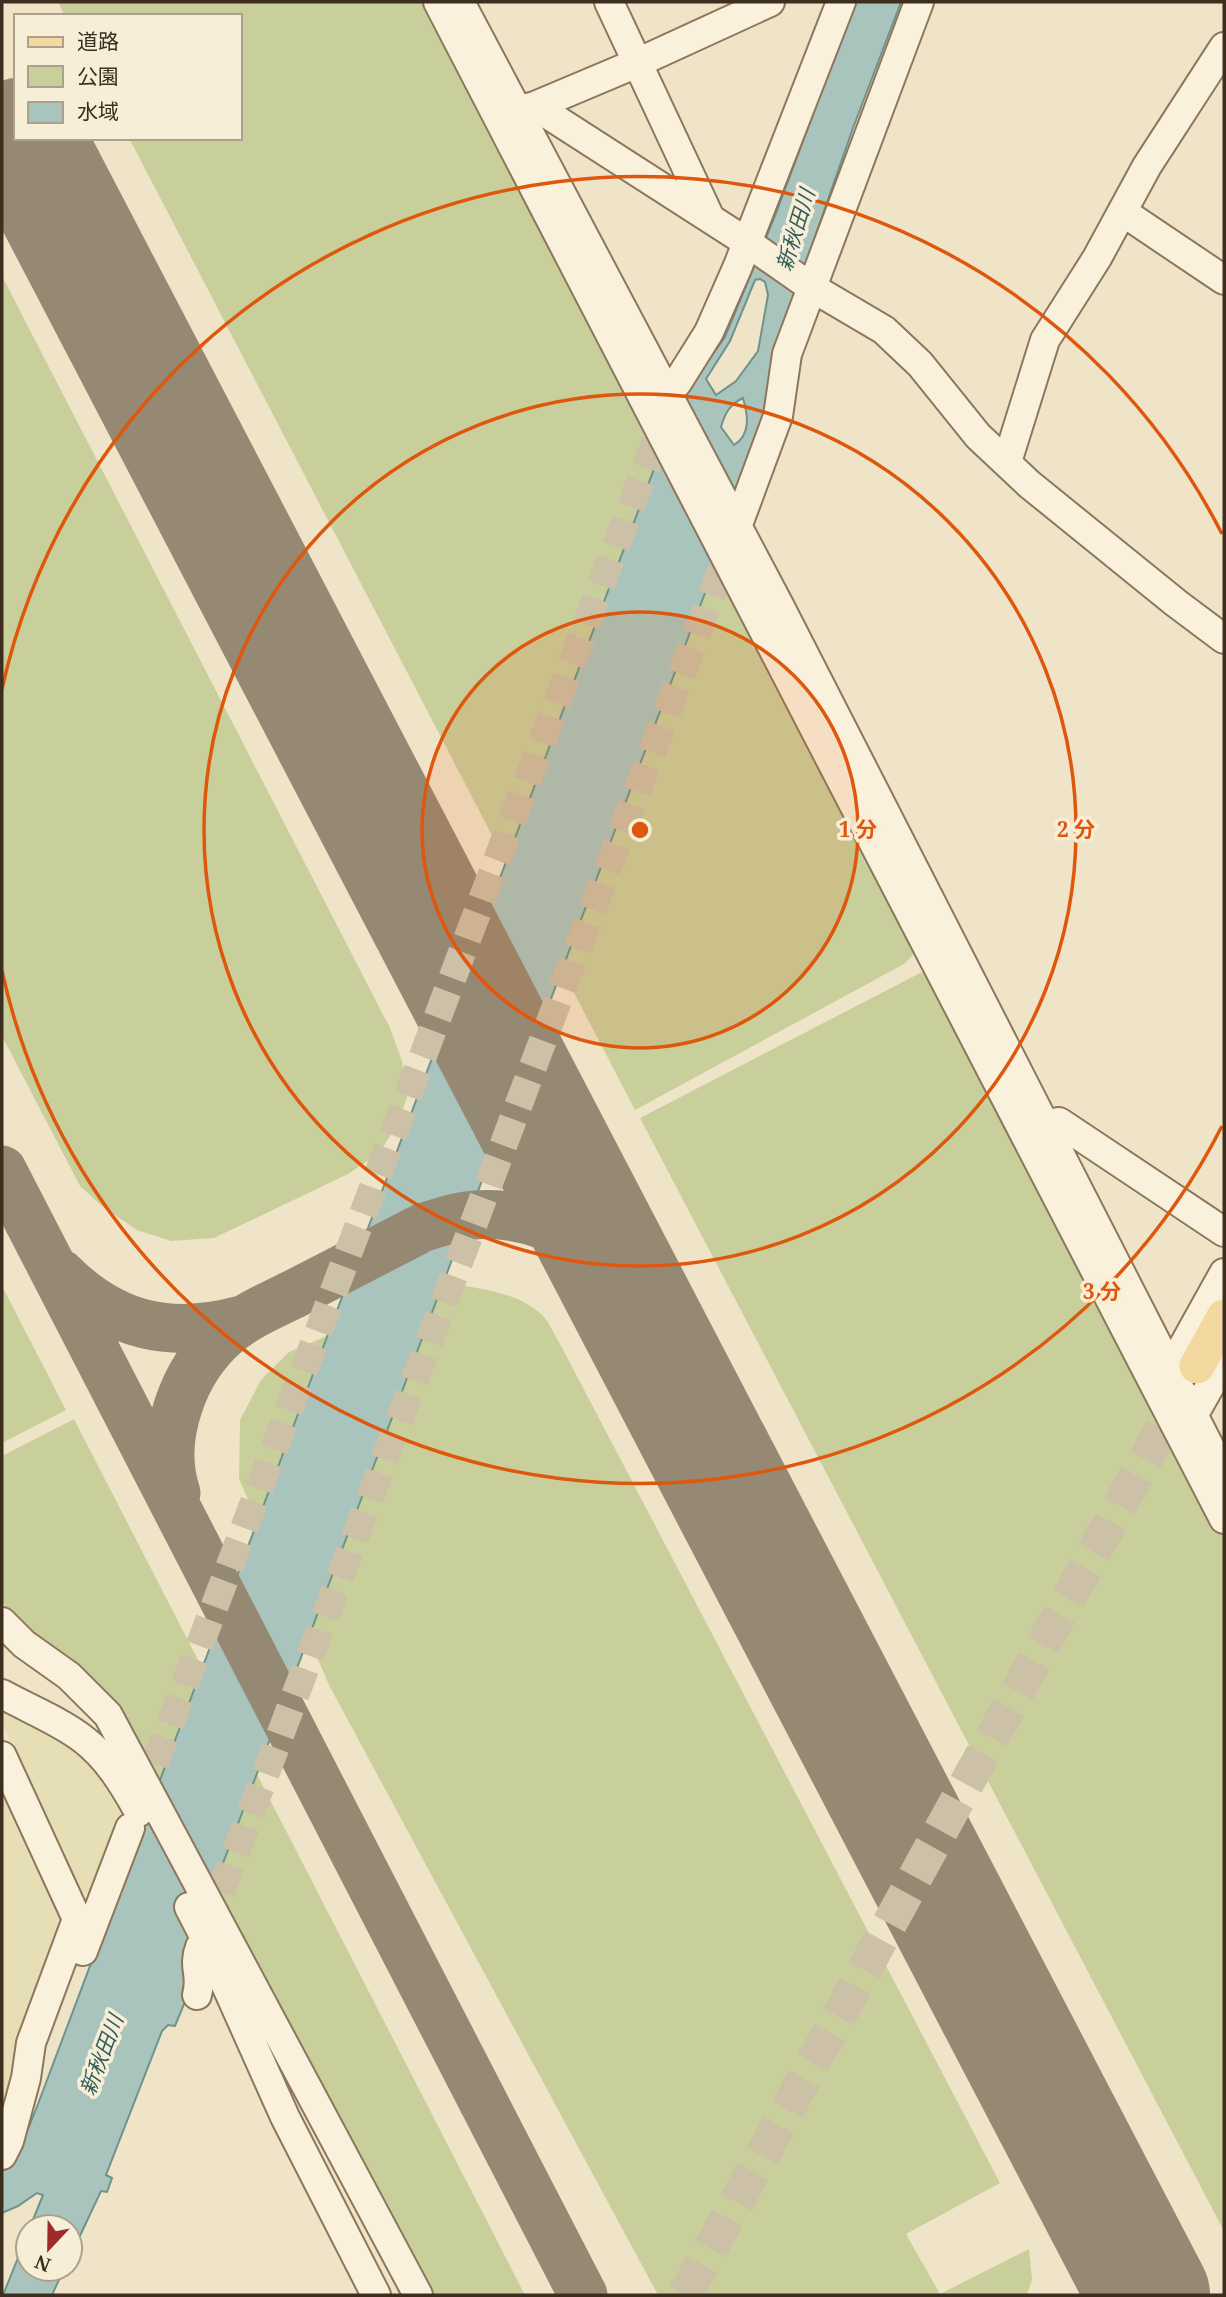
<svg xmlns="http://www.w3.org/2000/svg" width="1226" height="2297" font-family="'Noto Serif','Noto Sans JP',serif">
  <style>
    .farmland { fill: #e6deb5 }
    .green { fill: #c9cf9b }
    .water { fill: #a9c4bc; stroke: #6f938a; stroke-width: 2; fill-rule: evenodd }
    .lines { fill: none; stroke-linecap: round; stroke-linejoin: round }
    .taxiway { stroke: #968974; stroke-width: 49 }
    .runway { stroke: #968974; stroke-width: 122 }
    .minor-tunnel { stroke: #ccc0a6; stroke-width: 28; stroke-dasharray: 28 14; stroke-linecap: butt }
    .major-tunnel { stroke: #ccc0a6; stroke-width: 35; stroke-dasharray: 35 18; stroke-linecap: butt }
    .minor-casing { stroke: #8d765c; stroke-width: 32 }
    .major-casing { stroke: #5b4430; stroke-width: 38 }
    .minor { stroke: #faf1dc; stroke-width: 28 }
    .major { stroke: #f3d9a0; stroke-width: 35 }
    .ring { fill: none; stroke: #df570d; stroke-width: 3.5 }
    .labels { text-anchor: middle; stroke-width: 7; stroke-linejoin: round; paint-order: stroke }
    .water-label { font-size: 21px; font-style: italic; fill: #2f5d5a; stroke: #f7eed8 }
    .centre { fill: #df570d; stroke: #f7eed8; stroke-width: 3.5 }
    .ring-label { font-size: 21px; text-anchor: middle; font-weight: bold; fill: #df570d; stroke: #f7eed8; stroke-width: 7; stroke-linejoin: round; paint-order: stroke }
  </style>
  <rect width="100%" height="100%" fill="#f0e4c8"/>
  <path class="farmland" d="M2,1712L66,1744L104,1774L127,1810L93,1896L73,1887L2,1723Z
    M2,1768L72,1920L9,2079L2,2144Z"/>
  <path class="green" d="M58,2H429L916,947L912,956L904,964L635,1110L129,138H240V16H65Z
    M2,276L390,1028L402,1061L407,1098L396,1127L379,1153L348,1174L214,1238L171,1241L137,1230L103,1207L80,1186L2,1036Z
    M922,972L929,973L1224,1529V2231L640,1118Z
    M2,1286L66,1410L2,1443Z
    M464,1286C491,1290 524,1296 544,1317C550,1324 554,1334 559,1342L1000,2183L906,2234L940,2294L1029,2249L1032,2279L1027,2295H658L330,1687L239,1479L240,1420L261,1380L289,1352L436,1290Z
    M74,1419L525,2295H422L103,1688L80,1667L17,1623L2,1601V1456Z"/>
  <path class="water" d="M855,2H901L853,128L787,317L771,419L190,1950L194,1980L175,2026L168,2025L162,2031L106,2175L112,2178L107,2192L101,2191L70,2257V2227H30L43,2195L37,2193L18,2206L2,2213V2171L20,2149L38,2104L680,400L725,337L775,216ZM760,279L765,282L768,295L758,351L736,381L716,395L706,379L730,341L755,280ZM743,398C748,415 751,435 734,445L721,427C725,413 730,404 743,398Z
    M28,2233V2269H64L52,2295H3Z"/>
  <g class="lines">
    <path class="taxiway" d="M2,1170L583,2295
      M424,1227C438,1223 452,1218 466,1216C518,1209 573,1229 608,1268C617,1279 624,1292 632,1304
      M61,1274C114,1327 171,1339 242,1320
      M176,1493C158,1438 183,1370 226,1333C247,1315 272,1305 296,1293C336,1272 376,1252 416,1231
      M1096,2194C1110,2228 1116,2258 1111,2295"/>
    <path class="runway" d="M23,138L1149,2295"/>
    <path class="minor-tunnel" d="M140,1803L666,414
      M206,1931L733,538"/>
    <path class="major-tunnel" d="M685,2295L1185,1387"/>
    <g class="minor-casing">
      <path id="minor" d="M438,2L1224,1519
        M460,2L779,605L1224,1475
        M609,2L710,218
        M535,106L637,63L770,2
        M517,111L535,106L748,243L811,287L884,330L920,364L978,436L1029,484L1176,603L1224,639
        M1123,212L1224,280
        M677,383L709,332L738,266L841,2
        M1007,462L1045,340L1097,258L1147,166L1224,47
        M740,519L778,416L787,354L919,2
        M1045,1125L1059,1122L1224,1232
        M1170,1370L1224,1273
        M1193,1416L1224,1361
        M2,1622L24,1644L69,1676L108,1715L418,2295
        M2,1694C27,1708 60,1721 83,1739C108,1758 124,1785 139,1812
        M2,1756L77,1919L31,2043L26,2078L9,2141L2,2155
        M189,1907L204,1936L285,2117L376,2295
        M83,1951L130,1828
        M197,1995C203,1974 192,1968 200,1947"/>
    </g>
    <g class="major-casing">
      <path id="major" d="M1197,1366L1224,1317"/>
    </g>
    <use href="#minor" class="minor"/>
    <use href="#major" class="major"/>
  </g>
  <circle cx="640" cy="830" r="218" fill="#df570d" fill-opacity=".12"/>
  <g class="ring">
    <circle cx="640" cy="830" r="218"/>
    <circle cx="640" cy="830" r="436"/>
    <path d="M1222 1126A653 653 0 0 1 2 971M2 689A653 653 0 0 1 1222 534"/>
  </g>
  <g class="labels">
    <g class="water-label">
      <text transform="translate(796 230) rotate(-73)" y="7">新秋田川</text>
      <text transform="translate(102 2055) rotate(-69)" y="7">新秋田川</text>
    </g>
  </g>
  <circle cx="640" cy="830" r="10" class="centre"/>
  <g class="ring-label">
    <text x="858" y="837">1 分</text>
    <text x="1076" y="837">2 分</text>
    <text x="1102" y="1299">3 分</text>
  </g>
  <rect width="1226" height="2297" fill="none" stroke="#3d2e20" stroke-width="7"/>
  <rect x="14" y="14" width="228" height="126" fill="#f7eed8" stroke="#ada18e" stroke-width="2"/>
  <rect x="28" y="37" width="35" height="10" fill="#f3d9a0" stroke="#ada18e" stroke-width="2"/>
  <text x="77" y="49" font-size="21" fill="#3d2e20">道路</text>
  <rect x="28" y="66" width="35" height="21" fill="#c9cf9b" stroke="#ada18e" stroke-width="2"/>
  <text x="77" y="84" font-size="21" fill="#3d2e20">公園</text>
  <rect x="28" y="102" width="35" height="21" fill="#a9c4bc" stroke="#ada18e" stroke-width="2"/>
  <text x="77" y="119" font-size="21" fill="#3d2e20">水域</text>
  <g transform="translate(49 2248) rotate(202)"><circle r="33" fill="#f7eed8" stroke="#ada18e" stroke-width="2"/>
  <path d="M0-5L12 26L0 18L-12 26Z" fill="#9e2a2b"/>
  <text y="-10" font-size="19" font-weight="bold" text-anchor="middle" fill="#3d2e20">N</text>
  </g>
</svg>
